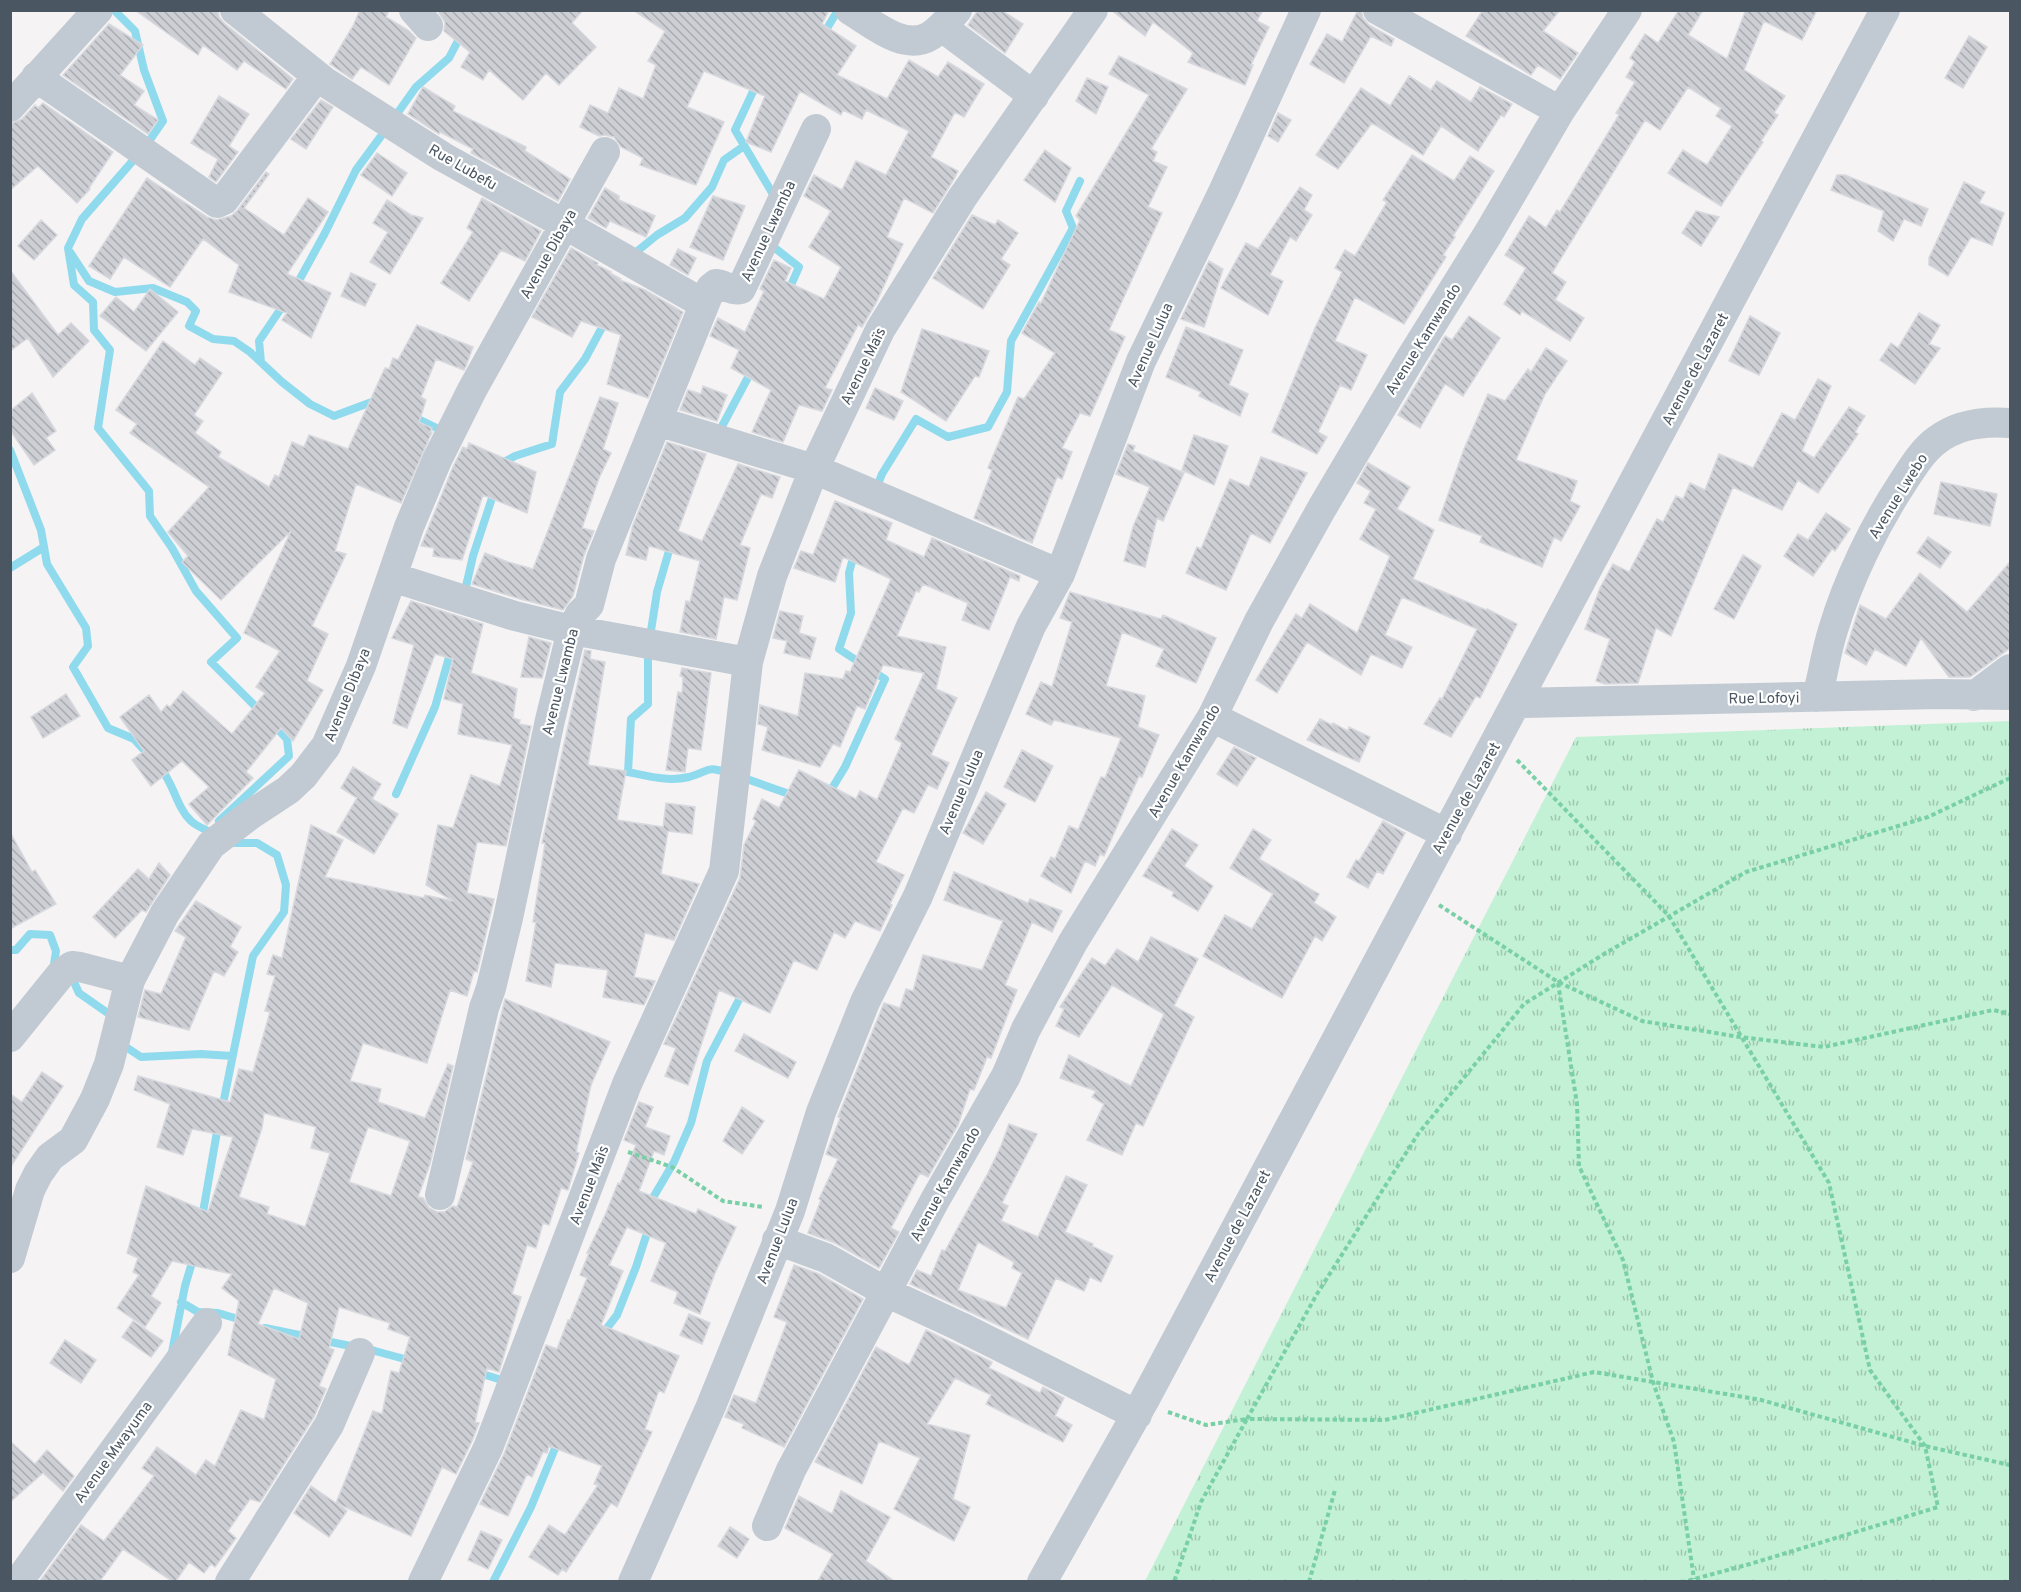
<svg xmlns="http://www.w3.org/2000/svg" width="2021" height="1592" font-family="Overpass,sans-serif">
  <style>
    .grass { fill: url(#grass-tufts) }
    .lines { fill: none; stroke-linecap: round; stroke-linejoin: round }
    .stream { stroke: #90daee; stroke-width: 8 }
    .building { fill: url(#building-back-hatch); stroke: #d7d9de; stroke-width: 1.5; fill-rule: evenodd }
    .path { stroke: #7ad0a6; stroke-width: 4; stroke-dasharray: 4.5 3; stroke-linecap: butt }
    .street { stroke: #c1cad2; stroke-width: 30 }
    .labels { text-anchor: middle; stroke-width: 4.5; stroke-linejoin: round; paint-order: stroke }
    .street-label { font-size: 15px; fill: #4a5661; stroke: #fff }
  </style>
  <defs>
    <pattern id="grass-tufts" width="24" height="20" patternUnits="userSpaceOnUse" patternTransform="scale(1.5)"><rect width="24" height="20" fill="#c3f1d5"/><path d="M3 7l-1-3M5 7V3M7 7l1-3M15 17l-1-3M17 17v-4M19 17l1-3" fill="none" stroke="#a0c6b0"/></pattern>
    <pattern id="building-back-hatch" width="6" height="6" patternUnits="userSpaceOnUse" patternTransform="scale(1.5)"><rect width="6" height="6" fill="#cdcfd5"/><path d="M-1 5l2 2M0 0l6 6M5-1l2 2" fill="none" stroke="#a8abb0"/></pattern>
  </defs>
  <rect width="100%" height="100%" fill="#f5f3f3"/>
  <path class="grass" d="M2010,721V1581H1145L1576,737Z"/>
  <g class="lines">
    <path class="stream" d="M114,10L135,31L144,70L163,121L145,147
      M823,35L838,10
      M757,83L735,130L774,196
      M394,118L416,87L449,58L461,35
      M137,156L82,219L68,248L74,285L93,302L94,330L110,350L98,428L149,491L150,516L172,548L196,591L237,638L211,662L262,713
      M771,242V245L799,267L788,292
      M70,252L89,281L115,292L153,288L187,302L196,311L189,326L213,339L234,341L250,352L282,382L310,404L334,416L377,400
      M634,257L635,253L657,235L685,218L712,187L724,160L744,146
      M296,286L325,233L356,170L387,128
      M261,362L259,341L284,304
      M412,416L445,432
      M719,432L753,368
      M10,450L41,530L47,564L86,628L88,646L73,667L108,728L134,739L146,752
      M500,464L515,456L552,444L560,392L585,359L606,320
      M876,489L882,474L916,419L948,437L988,427L1007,392L1011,341L1073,228L1066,211L1080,181
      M10,568L44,547
      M464,595L473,556L494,492
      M650,637L657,592L671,544
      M648,649V704L631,719L628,772C647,776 669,782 689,777C713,770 703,766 730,773
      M160,768C174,783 176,807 191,821C197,827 208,830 215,835
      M741,777L795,796
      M396,794L435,707L451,650
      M828,795L845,767L885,679L839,649L851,613L849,573L854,554
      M219,821L289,756L287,739L272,723
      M10,950H16L30,934L50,935L56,951L54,964L58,968
      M69,977L73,980L79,993L112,1016
      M123,1042V1045L141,1057L201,1054L232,1056
      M222,1109L253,956L284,912L286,885L277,855L257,843H231
      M653,1206L654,1196L674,1162L691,1123L707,1061L743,992
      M202,1218L218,1126
      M181,1302L198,1312L218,1313L245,1321
      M265,1328L309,1337
      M601,1336L617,1315L636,1267L649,1227
      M321,1340L375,1351L412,1361
      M172,1352L185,1286L194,1256
      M476,1372L508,1382
      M493,1582L531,1507L558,1441"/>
  </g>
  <path class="building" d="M135,10H218L219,17L224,23L293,79L286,89L244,61L237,70L203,45L198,55Z
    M360,10H389L386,17L408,30L416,38L389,85L361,67L352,79L330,64L353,26Z
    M437,10H583L572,23L596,47L559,85L546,73L523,100L489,70L483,80L461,67L470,52L444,31L445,22Z
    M633,10H829L822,24L856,46L837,75L887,99L909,60L938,77L948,62L984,84L964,117L955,112L931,157L958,171L954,179L933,213L904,198L887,237L903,244L876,303L862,327L858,325L825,388L832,390L822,411L799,405L783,442L752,432L771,390L731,368L739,350L710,336L718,318L745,332L764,291L760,289L774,260L791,268L785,281L824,299L841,267L809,247L831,211L804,196L814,175L842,190L856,161L886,175L909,131L866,110L862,119L843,110L841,115L800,91L771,152L746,142L765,96L704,71L687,107L724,122L696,185L640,165L643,158L621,147L614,137L605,135L599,136L580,127L590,105L608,113L619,88L643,99L656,65L648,61L665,31Z
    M978,10H1001L1023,24L1005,53L968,25Z
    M1111,10H1263L1257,21L1269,27L1251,65H1253L1245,85L1188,62L1193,53L1153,22L1145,36Z
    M1358,10H1361L1363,18L1369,25L1394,39L1391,46L1371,36L1344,83L1310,64L1327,34L1342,42Z
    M1483,10H1560L1543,31L1578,53L1560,79L1538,65L1531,75L1466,36Z
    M1679,10H1703L1688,35L1727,59L1745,12L1742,10H1817L1802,40L1764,21L1744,70L1785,96L1774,113L1778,115L1761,141L1763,142L1721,206L1668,173L1683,150L1707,165L1732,126L1716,116L1721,108L1688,87L1660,130L1645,120L1552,273L1566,282L1555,300L1584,318L1570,341L1522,311L1520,315L1504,304L1526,268L1505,255L1529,216L1546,228L1557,210L1560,212L1619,115L1616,113L1635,82L1626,77L1635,62L1630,58L1645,34L1658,43Z
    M109,24L143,45L120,75L144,91L134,105L158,120L148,134L63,75Z
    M1969,36L1987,47L1963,88L1945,78Z
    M1119,56L1187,89L1151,149L1157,152L1153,161L1167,167L1148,207L1162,213L1109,330L1125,337L1090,416L1080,413L1062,448L1072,452L1062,479L1057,477L1032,543L974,518L992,470L988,468L1018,397L1024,399L1055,353L1022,333L1039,302L1041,303L1080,220L1076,216L1149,95L1109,74Z
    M1409,76L1431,90L1437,81L1471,102L1480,87L1512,104L1504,117L1501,115L1478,151L1441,126L1423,155L1372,123L1338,169L1316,155L1361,88L1390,106Z
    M1087,78L1108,87L1096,114L1076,101Z
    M423,87L455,106L453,111L526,147L525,151L570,179L558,201L471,153L473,149L440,132L439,134L408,114Z
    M219,96L249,114L229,146L238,152L216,182L209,177L218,159L191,143Z
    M321,100L333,107L306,149L291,139Z
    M43,103L113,152L89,188L90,189L77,203L38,166L10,190V124L22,119L35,105L38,108Z
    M1278,113L1291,120L1278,142L1268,136Z
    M1045,150L1071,168L1055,202L1024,180Z
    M377,153L407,173L392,196L361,175Z
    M1412,155L1454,181L1470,156L1494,171L1453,236L1455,237L1443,255L1446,257L1404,324L1355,297L1335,341L1367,355L1351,390L1340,385L1318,432L1327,437L1317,454L1272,432L1315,328L1342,272L1335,268L1345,250L1355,256L1387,202L1383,200Z
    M266,172L269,174L244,208L284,235L308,198L328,212L287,274L331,293L311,338L282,320L287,313L229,292L239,265L203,239L170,287L124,257L110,279L89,266L147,178L207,217L216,220L231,216L237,211Z
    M1837,175H1845L1928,209L1921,226L1904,219L1893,241L1878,231L1884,211L1831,190Z
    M1964,182L1985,192L1979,203L2004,213L1992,245L1971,237L1948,276L1929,265V258Z
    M1300,187L1312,195L1304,210L1312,215L1296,241L1290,237L1270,275L1283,281L1268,315L1221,288L1246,243L1258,249Z
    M605,188L619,196V200L655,216L646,237L610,221L606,228L588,218Z
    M713,196L745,206L723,260L690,247Z
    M482,198L541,231L525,261L501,250L469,301L441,283L473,232L467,228Z
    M387,200L411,215L423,218L390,274L370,262L388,232L373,223Z
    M1696,211L1719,217L1701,246L1682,233Z
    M972,215L995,225L998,220L1018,233L1001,259L1010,265L983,309L933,278Z
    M41,220L57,235L34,260L18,246Z
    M571,248L598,263L597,265L611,272L610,273L621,279L620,280L645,290L683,312L648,398L607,384L621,335L581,321L572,337L532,317Z
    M678,249L696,258L688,275L670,265Z
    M1209,261L1223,269L1204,327L1181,319Z
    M10,270L58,335L71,323L89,341L53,377L28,338L10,351Z
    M351,273L376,284L365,306L341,296Z
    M150,289L178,312L146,351L100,316L116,297L134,312Z
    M1919,313L1940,325L1929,344L1940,348L1915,384L1880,360L1891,343L1898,348Z
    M1469,316L1500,338L1463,396L1445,384L1420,428L1398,415L1445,336L1452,340Z
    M1750,316L1780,333L1759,375L1729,361Z
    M417,325L473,347L466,366L464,370L436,359L421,397L426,400L419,422L432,428L430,432H432L401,503L356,484L335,551L346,554L312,626L328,634L307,681L323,690L293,741L281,728L246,772L253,778L207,825L189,804L209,787L182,761L151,786L132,760L144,751L120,717L149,695L161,712L167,705L170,707L183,691L232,734L265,693L256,687L280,651L244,633L291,531L221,600L182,562L188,556L168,532L209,487L130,433L137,424L116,410L163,341L195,365L200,358L222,373L194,415L203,421L195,433L221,452L218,457L269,487L275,475L279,477L292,442L304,447L309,435L348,449L385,368L389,369L393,358L398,360Z
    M1186,327L1243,350L1229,385L1248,394L1240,416L1199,396L1201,392L1166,377Z
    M922,329L989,351L979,377L975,376L946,421L901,392Z
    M1546,348L1567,361L1545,394L1516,460L1577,481L1570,501L1580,506L1561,541L1554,537L1542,567L1480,542L1482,536L1439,520L1464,449L1488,394L1505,401L1528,369L1531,372Z
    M1818,379L1831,386L1802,451L1814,458L1849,407L1865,416L1855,432L1858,434L1818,493L1798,480L1782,510L1733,487L1671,636L1656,628L1638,683L1605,684L1596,681L1610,639L1585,629L1600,588L1613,564L1629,572L1657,519L1663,522L1676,496L1683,499L1690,483L1705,490L1719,454L1753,468L1782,413L1795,420Z
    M703,386L727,395L717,421L680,410L688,390L701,394Z
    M875,388L903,401L894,420L866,408Z
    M32,393L56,431L46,438L55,450L34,465L10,430V411Z
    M600,397L618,403L603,449L611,453L599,478L582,528L594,531L584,555L573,596L563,610L520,599L472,584L485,553L508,562L533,569Z
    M1194,435L1228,446L1214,485L1182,470Z
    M667,442L706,454L678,531L702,541L738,464L780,477L772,498L761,494L740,545L750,548L737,600L724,597L716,639L680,632L686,601L690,602L700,561L649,546L646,560L626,555L633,525Z
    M469,443L536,472L527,513L483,495L462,560L433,556L434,548L421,546L453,467L463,447L467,449Z
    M1128,444L1135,446L1133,451L1184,473L1163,521L1157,518L1145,567L1124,561L1133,527L1150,487L1116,474Z
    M1261,457L1307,473L1270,543L1251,533L1226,590L1186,573L1197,547L1201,549L1230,479L1249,487Z
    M1368,463L1410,487L1397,509L1434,530L1413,579L1486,610L1487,609L1517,624L1480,698L1476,696L1451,737L1424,724L1440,698L1442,699L1477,629L1402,597L1385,635L1412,647L1402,668L1371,654L1361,675L1307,642L1277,693L1256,680L1296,614L1302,618L1310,604L1357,633L1390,556L1360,539L1376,509L1364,503L1371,491L1357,483Z
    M1941,482L1997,494L1990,526L1934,514Z
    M835,501L892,523L886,540L924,557L932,538L1020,576L1019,581L1010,577L989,630L962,620L968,603L923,584L919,592L916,591L897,636L946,647L936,689L957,698L931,755L949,763L937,789L928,785L914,813L903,808L876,862L904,875L890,904L892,905L880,931L855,921L845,938L834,932L817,970L794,960L770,1013L719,990L688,1085L665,1076L676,1048L664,1044L740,878L744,845L756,821L753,819L762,799L779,808L799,770L856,799L860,791L877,800L902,743L895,739L924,673L883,665L865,709L857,706L840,747L833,744L820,767L762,750L768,727L758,724L760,705L798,716L805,673L843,679L846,671L850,672L891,579L843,557L835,582L794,568L801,551L813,555Z
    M1826,513L1850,529L1835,551L1832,549L1813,576L1784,556L1798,534L1808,540Z
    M1928,537L1951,552L1940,568L1917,553Z
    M1743,555L1761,566L1734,619L1714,609Z
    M2010,562V648L1970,677H1949L1921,638L1906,666L1875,649L1866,665L1845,653L1860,605L1886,619L1920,573L1967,612Z
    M1070,592L1161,619L1163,615L1216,638L1196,683L1156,666L1164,649L1122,632L1106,686L1145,696L1138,727L1159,735L1142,777L1139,776L1104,856L1100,854L1095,866L1085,861L1071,893L1041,876L1051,857L1055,859L1069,826L1078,830L1101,777L1105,778L1121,738L1054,720L1051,725L1026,714L1041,682L1052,687L1072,622L1060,618Z
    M411,601L483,624L471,673L517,689L513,718L520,720L519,724L531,726L506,846L477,842L467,893L494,899L477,972L474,971L467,996L450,990L427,1063L363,1043L350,1081L381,1089L378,1102L425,1118L448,1064L453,1066L430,1164L418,1197L423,1198L429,1208L437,1212H444L453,1206L457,1207L473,1162L466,1159L505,999L610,1042L591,1085L576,1152L579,1153L568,1190L561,1188L549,1225L543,1223L536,1248L527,1245L512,1294L521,1297L499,1372L487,1368L475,1422L479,1423L472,1441L456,1474L442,1467L411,1536L338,1504L347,1511L329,1537L294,1513L311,1486L336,1503L373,1411L382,1414L391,1371L399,1373L410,1337L388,1329L390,1323L339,1307L329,1348L334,1350L319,1386L326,1389L314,1417L260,1502L250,1499L228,1531L236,1538L215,1567L211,1564L204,1573L189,1562L176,1581H172L123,1549L100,1581H40L81,1525L104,1541L154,1476L142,1468L157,1447L196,1475L206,1460L215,1466L241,1410L264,1420L276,1379L228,1355L239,1301L222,1288L232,1274L172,1261L151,1296L161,1303L145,1327L117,1308L139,1275L133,1272L138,1258L127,1253L146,1186L208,1212L233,1137L192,1129L183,1155L157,1147L170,1104L134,1090L138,1076L230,1102L239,1069L253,1072L270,1012L265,1011L275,976L267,974L273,955L282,958L311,825L343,840L325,877L424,898L425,895L453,901L426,885L438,825L453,828L471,775L500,786L512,745L458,734L463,704L444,699L453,659L435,654L407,728L393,723L414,645L392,638ZM264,1113L316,1127L311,1148L330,1153L305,1227L267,1214L269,1207L239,1197L262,1128ZM368,1127L410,1141L391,1196L349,1182ZM274,1288L308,1303L299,1339L258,1324Z
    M780,611L803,616L799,633L816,638L810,659L784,653L787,641L773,638Z
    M529,637L551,643L542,678L521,677Z
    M585,650L591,651L590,659L605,662L588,765L626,771L617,820L663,827L666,803L695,807L692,834L668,831L661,874L699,884L674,940L645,933L634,977L655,981L644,1005L603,997L608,970L555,963L551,987L526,981L536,922H533L545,843H542Z
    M682,668L711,673L701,750L688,748L685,772L666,770L678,692L682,693L683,677L680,676Z
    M66,694L80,716L43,738L31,717Z
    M1320,719L1332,725L1333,723L1348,731L1349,727L1370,737L1359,762L1307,740Z
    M1234,747L1256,758L1237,786L1217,774Z
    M1022,750L1053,766L1035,802L1004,787Z
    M353,767L381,784L372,799L398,814L374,854L337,832L357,798L341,788Z
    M986,792L1006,804L983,844L963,833Z
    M1383,821L1405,833L1383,874L1377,871L1368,888L1347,877L1356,860L1359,861Z
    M1172,829L1198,845L1184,866L1213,886L1198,911L1172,896L1174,892L1143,876Z
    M1253,829L1271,840L1259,859L1319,894L1314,903L1336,917L1322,941L1315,936L1282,998L1203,956L1225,915L1252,929L1273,894L1230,868Z
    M10,832L32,872L35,870L56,904L10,929Z
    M159,863L170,875L146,912L142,910L115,938L93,917L138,869L149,879Z
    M954,872L1028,903L1030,899L1062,911L1052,932L1032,922L1005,985L1017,990L991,1058L987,1057L974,1090L970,1089L958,1125L928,1177L920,1173L891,1228L899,1232L879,1268L835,1243L808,1233L821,1200L819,1199L838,1159L826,1154L840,1118L838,1117L884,1003L900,1008L906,989L913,991L923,955L982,970L1003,921L944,900Z
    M196,901L241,927L230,947L238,952L224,976L214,971L189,1030L138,1017L145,990L161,994L186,937L175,931Z
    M1151,937L1198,959L1174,1006L1194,1017L1143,1126L1136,1123L1122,1155L1087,1140L1104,1104L1092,1097L1096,1091L1060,1078L1069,1055L1131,1086L1164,1014L1112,985L1079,1037L1056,1026L1064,1009L1060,1007L1092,958L1105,966L1117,949L1138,962Z
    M744,1034L796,1062L788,1078L735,1051Z
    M42,1072L63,1086L10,1168V1094L22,1102Z
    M639,1102L653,1107L645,1127L670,1136L664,1155L654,1151L639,1191L696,1214L698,1209L736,1227L715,1273L700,1314L674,1303L678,1292L651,1281L666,1243L627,1227L609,1265L623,1271L601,1325L679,1356L664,1393L659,1390L645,1429L652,1432L617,1507L611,1503L566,1572L562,1569L558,1575L529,1557L549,1525L565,1535L598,1485L594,1484L602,1466L549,1446L547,1453L543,1452L532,1477L527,1474L508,1516L480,1504L504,1454L546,1345L557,1349L568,1320H570L587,1278L580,1275L589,1253H587L606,1213L618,1183L620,1184L636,1145L624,1140Z
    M742,1107L764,1121L742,1154L723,1141Z
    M1009,1124L1037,1134L1002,1203L1008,1206L1001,1221L1038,1237L1066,1176L1087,1185L1065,1232L1093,1244L1092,1246L1113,1256L1101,1282L1090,1277L1084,1291L1056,1278L1028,1339L910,1284L917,1270L931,1276L942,1250L945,1251L988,1173L1001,1146ZM978,1242L1014,1262L1012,1268L1022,1273L1006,1308L958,1290Z
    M794,1265L819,1274L863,1299L784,1447L742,1428L744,1424L725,1417L734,1395L756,1403L787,1322L774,1317Z
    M689,1314L710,1323L702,1344L680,1335Z
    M133,1321L163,1341L151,1357L122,1337Z
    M926,1330L992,1362L989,1368L1040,1393L1043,1387L1064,1398L1055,1416L1072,1425L1063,1442L986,1404L991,1395L955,1378L927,1424L970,1435L953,1499L970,1507L954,1541L894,1509L920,1458L879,1441L862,1484L815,1462L876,1347L909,1365Z
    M65,1340L96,1360L81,1383L50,1363Z
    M10,1441L35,1464L47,1450L74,1476L63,1491L43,1473L10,1502Z
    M841,1491L890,1517L866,1561L894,1581H818L833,1554L785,1528L799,1496L832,1514Z
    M730,1527L749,1539L737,1558L718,1546Z
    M481,1531L502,1540L488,1569L468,1560Z"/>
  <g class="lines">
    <path class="path" d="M1517,760L1669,916L1829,1183L1870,1370L1925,1446L1938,1507L1750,1564L1683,1582
      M2010,778L1928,817L1746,872L1604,954L1524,1004L1418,1134L1317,1294L1247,1419L1385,1420L1594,1372L1761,1400L1925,1446L2010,1465
      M1439,905L1558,982L1642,1021L1740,1037L1824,1047L1993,1010L2010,1014
      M1558,983L1577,1104L1579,1166L1623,1260L1653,1382L1674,1442L1694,1579
      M628,1152L672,1167L723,1201L763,1207
      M1168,1412L1206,1425L1247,1419L1201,1502L1174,1582
      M1309,1582L1335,1490"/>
    <path class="street" d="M235,10L325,82L443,157L564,224L704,304
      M414,10L428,26
      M850,10C872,23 904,52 930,36C940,30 949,19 957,10
      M1378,10L1560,111
      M942,27L1034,96
      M36,77L217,203L224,200L317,76
      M10,107L98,10
      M657,421L814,469L1060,574
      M392,577L515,616L572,630L748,662
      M1974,696L2010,669
      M1817,697C1823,675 1826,652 1833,630C1848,580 1874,526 1903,482C1912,468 1923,450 1937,440C1958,424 1985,421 2010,423
      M1518,703L1939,694L2010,695
      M1212,717L1447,834
      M10,1037L61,974L72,966L80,967L130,980
      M440,1195L484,1008L491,988L508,918L550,720L572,630L580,614L589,605L601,559L711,288L716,284C724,285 733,291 741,289L816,129
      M777,1240L826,1258L886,1292L961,1327L1137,1415
      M10,1258L30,1190L38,1174L50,1157L73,1140L95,1099L109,1064L130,980L165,913L211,845L250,815L288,790L303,776L326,746L361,666L409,527L437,460L472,390L605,152
      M767,1526L791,1470L935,1200L1006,1076L1026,1029L1073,942L1212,717L1259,621L1322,508L1409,361L1488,234L1560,111L1627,10
      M18,1582L207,1323
      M230,1582L329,1425L360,1353
      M423,1582L488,1448L627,1084L724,871L748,662L772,576L814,469L880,330L962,198L1093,10
      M633,1582L711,1406L790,1211L821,1112L865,1002L918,896L1031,626L1060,574L1141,361L1223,192L1306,10
      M1042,1582L1145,1399L1885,10"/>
  </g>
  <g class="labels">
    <g class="street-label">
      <text transform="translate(463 167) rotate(30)" y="5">Rue Lubefu</text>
      <text transform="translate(768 231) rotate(-65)" y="5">Avenue Lwamba</text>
      <text transform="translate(548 254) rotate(-61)" y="5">Avenue Dibaya</text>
      <text transform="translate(1423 339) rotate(-58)" y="5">Avenue Kamwando</text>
      <text transform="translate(1150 345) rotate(-66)" y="5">Avenue Lulua</text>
      <text transform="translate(863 366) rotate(-64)" y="5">Avenue Maïs</text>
      <text transform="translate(1695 369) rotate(-62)" y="5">Avenue de Lazaret</text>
      <text transform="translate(1898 496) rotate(-58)" y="5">Avenue Lwebo</text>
      <text transform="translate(560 682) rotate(-76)" y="5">Avenue Lwamba</text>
      <text transform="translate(347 695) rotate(-68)" y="5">Avenue Dibaya</text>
      <text transform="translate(1764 698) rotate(-1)" y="5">Rue Lofoyi</text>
      <text transform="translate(1184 761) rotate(-60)" y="5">Avenue Kamwando</text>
      <text transform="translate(961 792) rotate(-67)" y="5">Avenue Lulua</text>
      <text transform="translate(1466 798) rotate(-61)" y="5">Avenue de Lazaret</text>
      <text transform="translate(945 1184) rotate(-61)" y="5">Avenue Kamwando</text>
      <text transform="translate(589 1185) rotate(-69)" y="5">Avenue Maïs</text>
      <text transform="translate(1237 1226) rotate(-62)" y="5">Avenue de Lazaret</text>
      <text transform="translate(777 1241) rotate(-69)" y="5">Avenue Lulua</text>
      <text transform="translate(113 1452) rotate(-54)" y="5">Avenue Mwayuma</text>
    </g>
  </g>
  <rect width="2021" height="1592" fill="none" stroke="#4a5661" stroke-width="24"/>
</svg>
